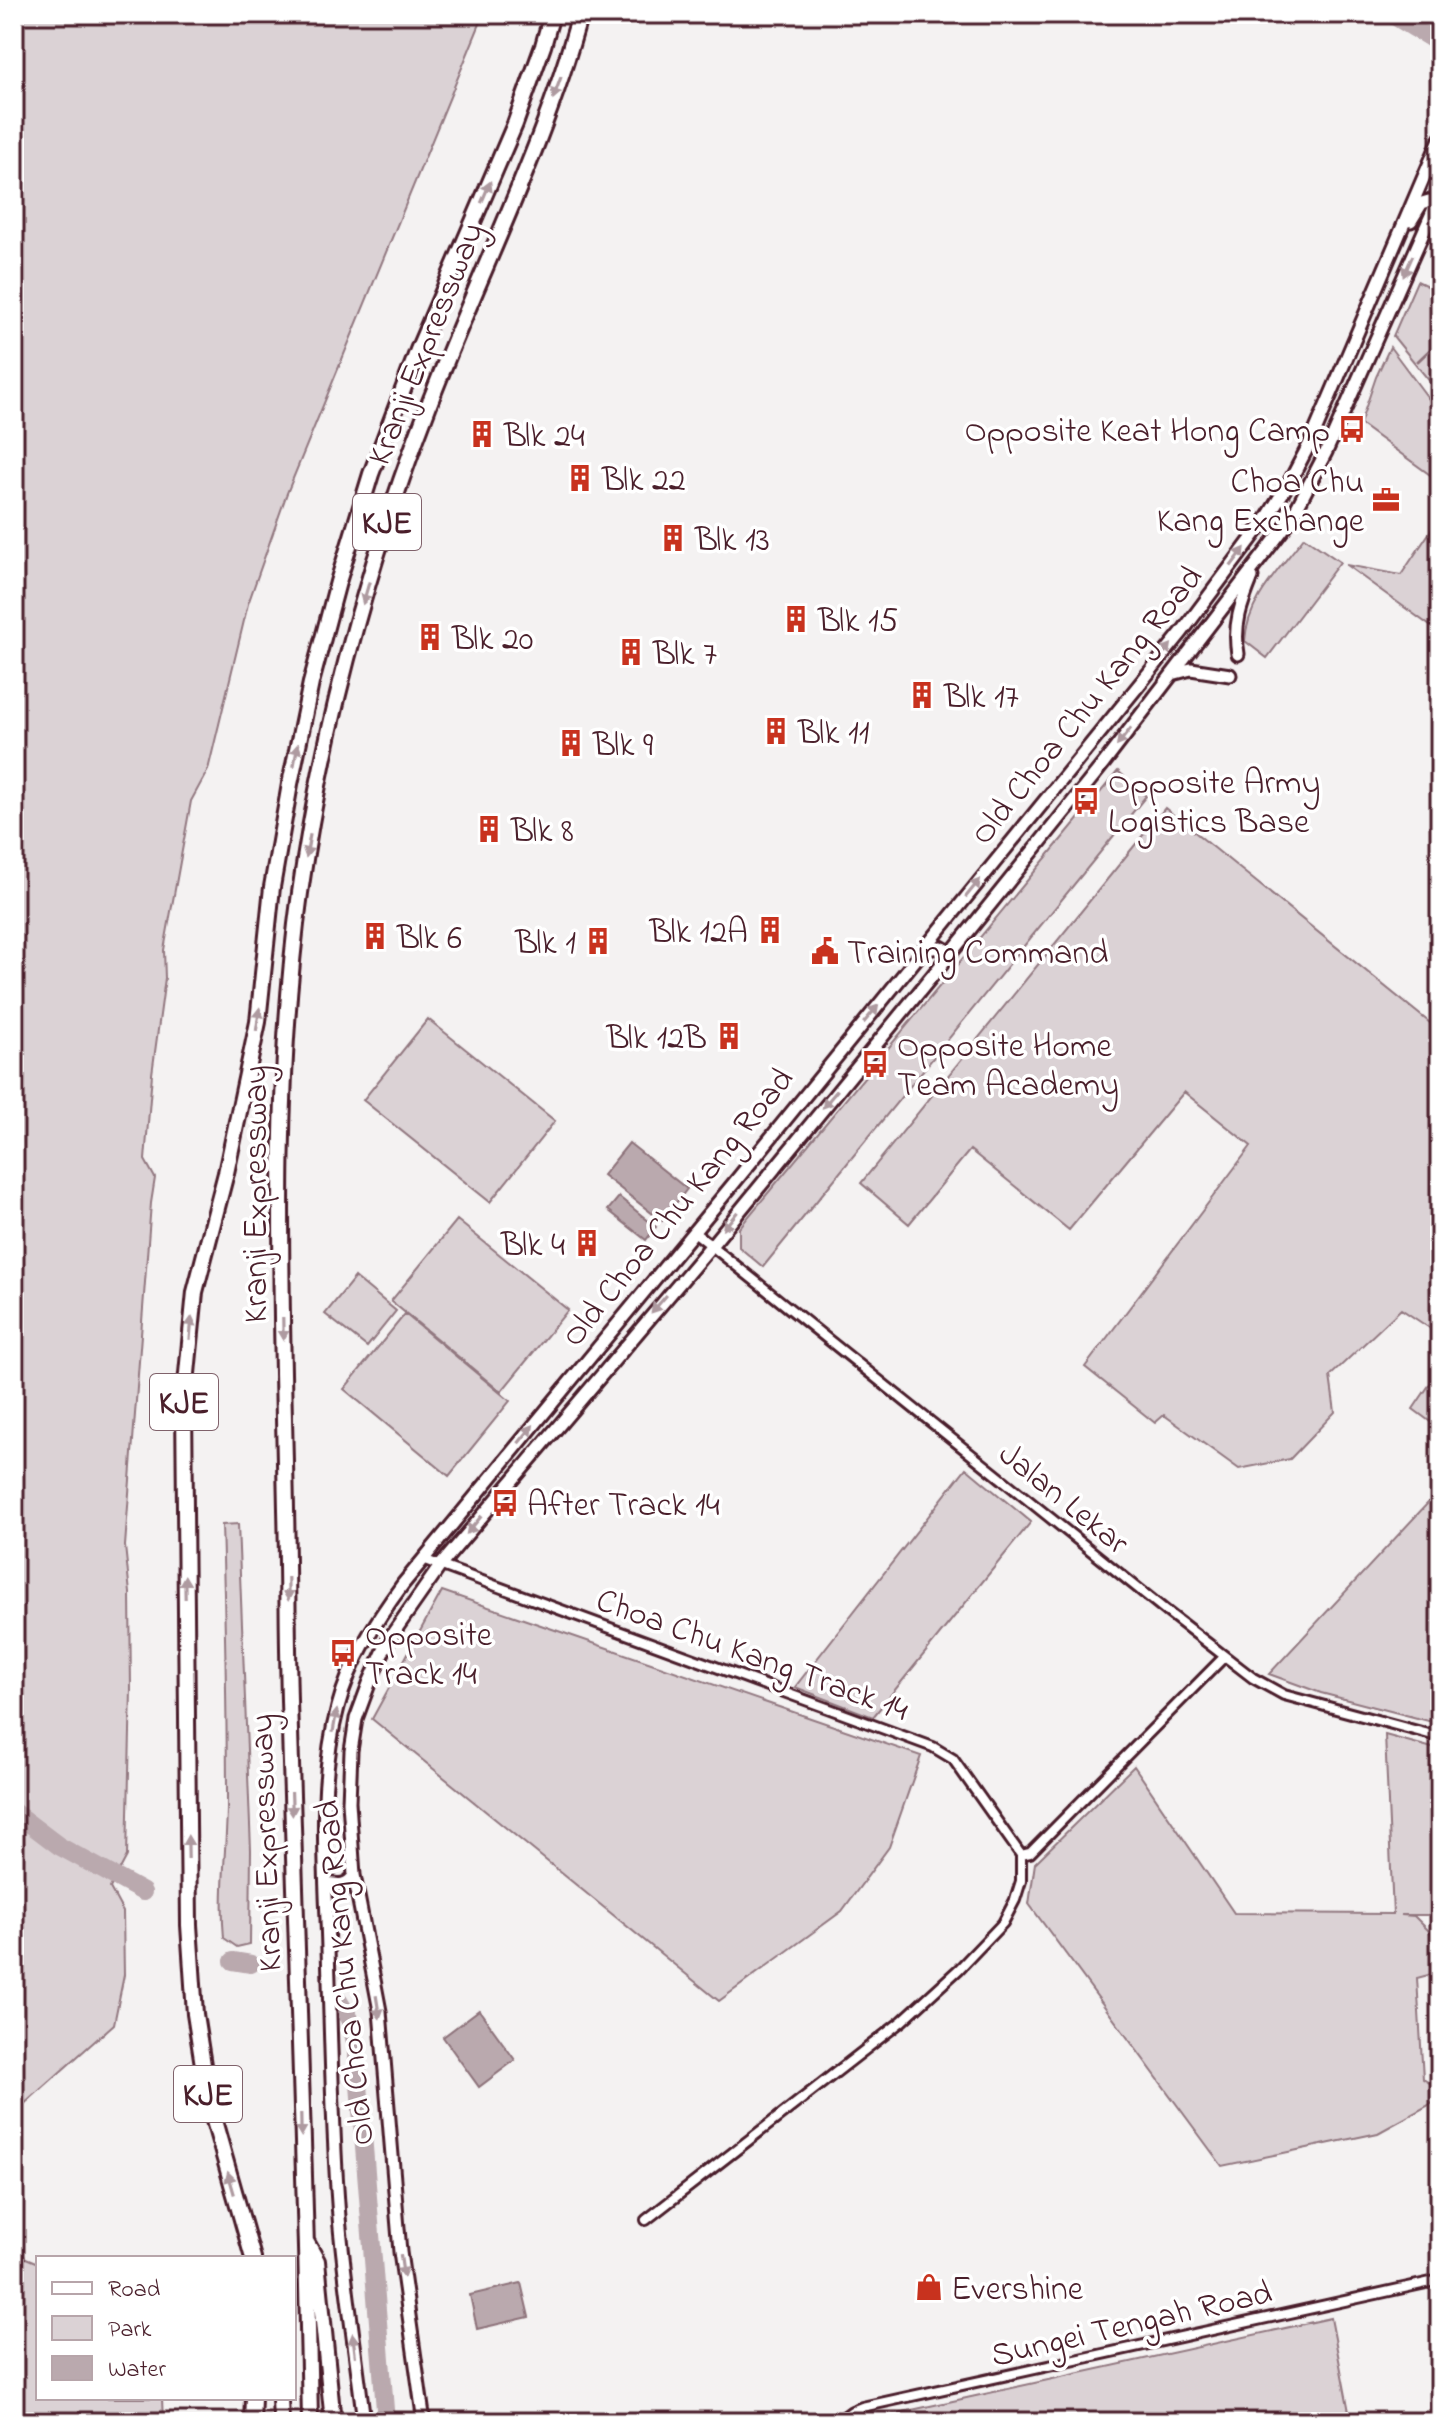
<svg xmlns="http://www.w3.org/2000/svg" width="1454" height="2436" font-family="'Indie Flower',sans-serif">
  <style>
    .green { fill: #dbd2d5; stroke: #927880; stroke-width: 2 }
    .water { fill: #baa9ae; stroke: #8d727a; stroke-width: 2 }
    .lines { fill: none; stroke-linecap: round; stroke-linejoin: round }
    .stream { stroke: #8d727a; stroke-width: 3 }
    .river { stroke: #baa9ae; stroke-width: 18 }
    .street-casing { stroke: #4a1f2b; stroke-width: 14 }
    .secondary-casing { stroke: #4a1f2b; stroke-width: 17 }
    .highway-casing { stroke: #4a1f2b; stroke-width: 20 }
    .street { stroke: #fff; stroke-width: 8 }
    .secondary { stroke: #fff; stroke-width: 11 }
    .highway { stroke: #fff; stroke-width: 14 }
    .oneway { fill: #ae9aa0 }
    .labels { text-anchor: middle; stroke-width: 7; stroke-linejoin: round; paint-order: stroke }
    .shield { fill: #fff; stroke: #80626b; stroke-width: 2 }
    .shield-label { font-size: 32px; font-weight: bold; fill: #4a1f2b }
    .street-label { font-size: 34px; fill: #4a1f2b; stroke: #fff }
    .poi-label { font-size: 34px; fill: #4a1f2b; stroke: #fff; text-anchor: start }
  </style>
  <rect width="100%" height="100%" fill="#f4f2f2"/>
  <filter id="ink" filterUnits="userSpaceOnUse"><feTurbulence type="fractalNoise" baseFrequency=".0125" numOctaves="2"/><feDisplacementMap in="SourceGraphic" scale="16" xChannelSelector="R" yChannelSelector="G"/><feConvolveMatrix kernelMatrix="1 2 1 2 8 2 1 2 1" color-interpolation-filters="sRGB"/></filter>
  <g filter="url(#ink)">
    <path class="green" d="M14,14H484L287,493L248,604L208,770L191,801L164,950L165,978L152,1074L145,1160L155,1178L151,1203L125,1546L130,1593L131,1690L127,1856L110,1888L123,1912L124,1975L114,2024L22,2106L14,2107Z
      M1417,281L1440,292L1439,393L1393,336Z
      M1390,347L1440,414V482L1360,424L1376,377Z
      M1440,517V633L1346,565L1401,575Z
      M1304,537L1340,562L1267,658L1245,641C1247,600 1281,568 1304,537Z
      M1118,771L1146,796L763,1267L739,1247V1228Z
      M1165,808L1440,1031V1335L1401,1309L1330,1376L1335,1412L1290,1459L1239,1469L1164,1415L1155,1423L1085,1367L1251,1146L1184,1092L1069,1230L970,1150L909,1224L861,1183Z
      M428,1019L555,1121L490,1202L363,1100Z
      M457,1220L568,1310L501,1392L391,1301Z
      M355,1277L396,1311L367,1347L325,1314Z
      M405,1314L510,1401L449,1476L344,1389Z
      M1440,1369V1429L1413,1409Z
      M966,1468L1031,1522L873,1717L795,1687Z
      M1440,1490V1724L1321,1693L1269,1674Z
      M238,1524L251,1850L250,1944L237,1947L224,1938C220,1895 226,1852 227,1809C227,1714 225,1620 222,1525Z
      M442,1591L921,1756L889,1847L842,1911L719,2001L372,1719Z
      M1385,1735L1440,1750V1915H1401L1414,1916L1433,1935L1436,1973L1417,1978L1423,2079L1435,2086H1440V2099L1378,2133L1222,2166L1029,1904L1035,1863L1134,1766L1234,1913L1393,1914Z
      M14,2253L38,2263V2398H162L163,2422H14Z
      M1331,2318L1351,2422H862L866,2420Z"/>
    <path class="water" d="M629,1143L687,1189L662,1221L603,1175Z
      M619,1197L656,1227L646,1240L608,1210Z
      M479,2010L515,2060L479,2087L443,2037Z
      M521,2283L529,2317L477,2329L470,2295Z"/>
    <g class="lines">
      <path class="stream" d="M1418,361L1440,340"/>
      <path class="river" d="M1391,14L1440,44
        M14,1812L59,1846L143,1892
        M233,1961L251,1964
        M339,2001L350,2019L356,2047L386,2422"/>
      <g class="street-casing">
        <path id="street" d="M693,1231L1170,1614L1253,1678L1284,1695L1440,1737
          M423,1559L933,1747L953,1759L1021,1855V1881L1015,1900L1003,1923L959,1969L902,2021L646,2220
          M1021,1855L1030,1853L1224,1657
          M837,2422L852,2411L862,2407L1440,2280"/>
      </g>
      <g class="secondary-casing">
        <path id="secondary" d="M1411,221L1422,203L1429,201L1436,204
          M1238,654C1233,625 1241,604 1252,577
          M1172,674L1191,669L1230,675
          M924,949L941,947L951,953
          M326,1883C338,1885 347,1887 354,1875
          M364,2422C356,2354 345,2285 339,2217C332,2128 331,2038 328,1949C326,1870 317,1785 338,1707C350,1661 375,1622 403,1584L734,1183L1182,632L1267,518L1290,481L1311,441L1440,139
          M424,2422L400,2252L380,2011L354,1875L349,1802L351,1751L356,1719L370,1681L389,1639L440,1566L711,1246L951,953L1104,763L1291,519L1326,452L1440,195"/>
      </g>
      <g class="highway-casing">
        <path id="highway" d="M307,2243L317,2261L333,2422
          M253,2258L209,2103L195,2014L189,1925L184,1404L195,1292L226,1173L258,1022L272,887L290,784L311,683L338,582L371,474L418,350L515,124L543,46L552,14
          M280,2398L281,2422
          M252,2422L253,2398
          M310,2422C306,2192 297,1961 290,1731C287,1657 288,1583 286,1509C282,1304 272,1097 300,893C325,712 378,528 447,359C493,245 548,133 580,14"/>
      </g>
      <use href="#street" class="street"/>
      <use href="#secondary" class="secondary"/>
      <use href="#highway" class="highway"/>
    </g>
    <defs><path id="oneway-solid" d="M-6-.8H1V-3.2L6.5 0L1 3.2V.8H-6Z" transform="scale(2)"/></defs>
    <g class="oneway">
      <use href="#oneway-solid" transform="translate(557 88) rotate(110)"/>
      <use href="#oneway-solid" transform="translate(486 192) rotate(-67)"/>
      <use href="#oneway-solid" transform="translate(1408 266) rotate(114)"/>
      <use href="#oneway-solid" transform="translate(1238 557) rotate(-53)"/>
      <use href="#oneway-solid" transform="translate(366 593) rotate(106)"/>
      <use href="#oneway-solid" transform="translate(1164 653) rotate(-51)"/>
      <use href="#oneway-solid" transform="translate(1124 737) rotate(128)"/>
      <use href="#oneway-solid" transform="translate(296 755) rotate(-79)"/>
      <use href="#oneway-solid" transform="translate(308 846) rotate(100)"/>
      <use href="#oneway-solid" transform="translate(973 888) rotate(-51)"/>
      <use href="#oneway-solid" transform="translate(871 1014) rotate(-50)"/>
      <use href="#oneway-solid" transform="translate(258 1019) rotate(-82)"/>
      <use href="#oneway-solid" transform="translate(830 1099) rotate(130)"/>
      <use href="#oneway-solid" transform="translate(730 1221) rotate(129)"/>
      <use href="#oneway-solid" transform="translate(659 1304) rotate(131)"/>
      <use href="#oneway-solid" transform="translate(191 1328) rotate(-85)"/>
      <use href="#oneway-solid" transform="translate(283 1329) rotate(89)"/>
      <use href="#oneway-solid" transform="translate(526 1434) rotate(-51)"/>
      <use href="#oneway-solid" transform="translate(474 1525) rotate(130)"/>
      <use href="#oneway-solid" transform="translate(185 1587) rotate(-91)"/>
      <use href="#oneway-solid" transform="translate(288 1589) rotate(89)"/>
      <use href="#oneway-solid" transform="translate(335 1721) rotate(-80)"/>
      <use href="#oneway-solid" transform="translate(292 1804) rotate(88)"/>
      <use href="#oneway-solid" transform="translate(188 1847) rotate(-91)"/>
      <use href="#oneway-solid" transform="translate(378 2007) rotate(81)"/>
      <use href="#oneway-solid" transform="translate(301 2125) rotate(89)"/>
      <use href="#oneway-solid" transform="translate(231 2183) rotate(-106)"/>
      <use href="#oneway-solid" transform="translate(402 2266) rotate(82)"/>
      <use href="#oneway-solid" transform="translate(354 2345) rotate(-97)"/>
    </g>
  </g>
  <defs>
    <g id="bus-bare" transform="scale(2.16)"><path d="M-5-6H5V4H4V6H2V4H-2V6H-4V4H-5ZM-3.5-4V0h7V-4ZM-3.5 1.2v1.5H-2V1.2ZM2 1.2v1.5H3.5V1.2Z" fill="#c8321e" stroke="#fff" stroke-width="2.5" paint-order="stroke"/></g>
    <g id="building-bare" transform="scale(2.16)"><path d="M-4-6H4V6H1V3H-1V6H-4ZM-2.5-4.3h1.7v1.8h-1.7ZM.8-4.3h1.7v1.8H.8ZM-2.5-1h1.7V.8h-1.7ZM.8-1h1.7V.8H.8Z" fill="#c8321e" stroke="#fff" stroke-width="2.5" paint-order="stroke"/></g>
    <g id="office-bare" transform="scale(2.16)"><path d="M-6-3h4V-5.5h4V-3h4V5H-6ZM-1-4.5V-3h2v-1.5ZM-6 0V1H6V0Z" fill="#c8321e" stroke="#fff" stroke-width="2.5" paint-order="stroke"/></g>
    <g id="civic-bare" transform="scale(2.16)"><path d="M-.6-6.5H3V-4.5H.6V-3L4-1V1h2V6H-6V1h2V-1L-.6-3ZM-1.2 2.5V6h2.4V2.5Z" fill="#c8321e" stroke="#fff" stroke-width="2.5" paint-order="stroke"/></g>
    <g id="shop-bare" transform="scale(2.16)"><path d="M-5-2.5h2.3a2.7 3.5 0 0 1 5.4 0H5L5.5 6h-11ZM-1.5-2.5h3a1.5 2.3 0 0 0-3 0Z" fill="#c8321e" stroke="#fff" stroke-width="2.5" paint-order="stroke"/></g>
  </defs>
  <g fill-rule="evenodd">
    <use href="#bus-bare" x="1352" y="429"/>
    <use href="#building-bare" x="482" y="434"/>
    <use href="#building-bare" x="580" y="478"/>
    <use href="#office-bare" x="1386" y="500"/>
    <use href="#building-bare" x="673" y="538"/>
    <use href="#building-bare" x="796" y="619"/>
    <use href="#building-bare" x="430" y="637"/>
    <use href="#building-bare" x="631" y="652"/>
    <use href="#building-bare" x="922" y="695"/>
    <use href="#building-bare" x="776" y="731"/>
    <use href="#building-bare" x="571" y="743"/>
    <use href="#bus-bare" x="1086" y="801"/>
    <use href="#building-bare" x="489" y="829"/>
    <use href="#building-bare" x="770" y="930"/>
    <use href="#building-bare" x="375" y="936"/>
    <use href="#building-bare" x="598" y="941"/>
    <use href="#civic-bare" x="825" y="951"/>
    <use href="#building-bare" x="729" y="1036"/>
    <use href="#bus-bare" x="875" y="1064"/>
    <use href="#building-bare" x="587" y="1243"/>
    <use href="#bus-bare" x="505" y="1503"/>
    <use href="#bus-bare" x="343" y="1653"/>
    <use href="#shop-bare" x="929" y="2287"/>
  </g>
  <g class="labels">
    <g class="shield">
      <rect x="353" y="494" width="68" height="56" rx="6"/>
      <rect x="150" y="1374" width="68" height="56" rx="6"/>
      <rect x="174" y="2066" width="68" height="56" rx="6"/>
    </g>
    <g class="shield-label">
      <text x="387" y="533">KJE</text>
      <text x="184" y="1413">KJE</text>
      <text x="208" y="2105">KJE</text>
    </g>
    <g class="street-label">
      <text transform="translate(424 343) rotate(-68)" y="12">Kranji Expressway</text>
      <text transform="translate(1085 704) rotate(-51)" y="12">Old Choa Chu Kang Road</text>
      <text transform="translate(254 1194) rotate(-90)" y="12">Kranji Expressway</text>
      <text transform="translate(676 1206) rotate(-51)" y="12">Old Choa Chu Kang Road</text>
      <text transform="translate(1065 1497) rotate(39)" y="12">Jalan Lekar</text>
      <text transform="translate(753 1653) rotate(20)" y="12">Choa Chu Kang Track 14</text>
      <text transform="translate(264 1843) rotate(-92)" y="12">Kranji Expressway</text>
      <text transform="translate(343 1973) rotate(-96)" y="12">Old Choa Chu Kang Road</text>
      <text transform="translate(1131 2322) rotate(-13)" y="12">Sungei Tengah Road</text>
    </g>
    <g class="poi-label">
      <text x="1330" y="441" text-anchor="end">Opposite Keat Hong Camp</text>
      <text x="504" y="446">Blk 24</text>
      <text x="602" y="490">Blk 22</text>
      <text x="1364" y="492" text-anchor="end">Choa Chu<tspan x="1364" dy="39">Kang Exchange</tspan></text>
      <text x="695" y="550">Blk 13</text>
      <text x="818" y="631">Blk 15</text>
      <text x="452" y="649">Blk 20</text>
      <text x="653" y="664">Blk 7</text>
      <text x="944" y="707">Blk 17</text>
      <text x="798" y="743">Blk 11</text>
      <text x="593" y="755">Blk 9</text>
      <text x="1108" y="793">Opposite Army<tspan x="1108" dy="39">Logistics Base</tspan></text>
      <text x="511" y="841">Blk 8</text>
      <text x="748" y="942" text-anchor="end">Blk 12A</text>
      <text x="397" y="948">Blk 6</text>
      <text x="576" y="953" text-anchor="end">Blk 1</text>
      <text x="847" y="963">Training Command</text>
      <text x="707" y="1048" text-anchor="end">Blk 12B</text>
      <text x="897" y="1056">Opposite Home<tspan x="897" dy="39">Team Academy</tspan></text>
      <text x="565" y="1255" text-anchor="end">Blk 4</text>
      <text x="527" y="1515">After Track 14</text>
      <text x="365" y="1645">Opposite<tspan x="365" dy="39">Track 14</tspan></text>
      <text x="951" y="2299">Evershine</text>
    </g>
  </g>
  <rect width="1454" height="2436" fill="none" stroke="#fff" stroke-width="48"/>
  <rect x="24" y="24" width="1406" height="2388" fill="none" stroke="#4a1f2b" stroke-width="3" filter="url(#ink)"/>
  <rect x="36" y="2256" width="260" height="144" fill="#ffffff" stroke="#b7a5aa" stroke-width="2"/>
  <rect x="52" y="2282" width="40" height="12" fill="#ffffff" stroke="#b7a5aa" stroke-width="2"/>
  <text x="108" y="2296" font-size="24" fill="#4a1f2b">Road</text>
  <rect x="52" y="2316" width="40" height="24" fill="#dbd2d5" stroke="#b7a5aa" stroke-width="2"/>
  <text x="108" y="2336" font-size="24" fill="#4a1f2b">Park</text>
  <rect x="52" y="2356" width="40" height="24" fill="#baa9ae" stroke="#b7a5aa" stroke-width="2"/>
  <text x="108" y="2376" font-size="24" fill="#4a1f2b">Water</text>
</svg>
